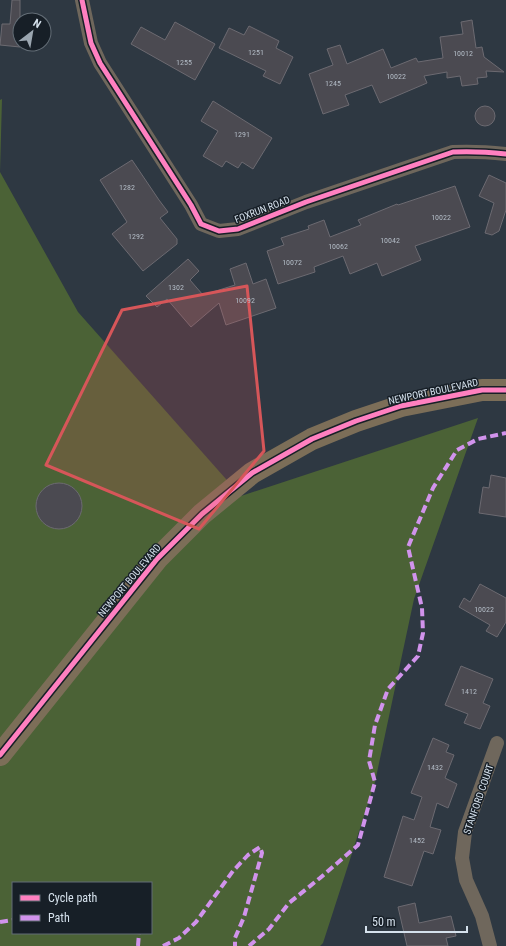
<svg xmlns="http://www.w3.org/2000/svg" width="506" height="946" font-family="'Roboto Condensed',sans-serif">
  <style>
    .green { fill: #4b6236; fill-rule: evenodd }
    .building { fill: #4b4a51; stroke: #6c6a71 }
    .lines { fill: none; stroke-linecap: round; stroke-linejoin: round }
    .street { stroke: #6f675c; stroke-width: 14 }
    .primary { stroke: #7c6e58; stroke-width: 22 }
    .quiet { stroke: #d193ec; stroke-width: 4; stroke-dasharray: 8 4; stroke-linecap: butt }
    .cycleway-casing { stroke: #171f27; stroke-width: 8 }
    .cycleway { stroke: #ff80c0; stroke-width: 5 }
    .marked { fill: #d65659; fill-opacity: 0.2; stroke: #d65659; stroke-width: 3; stroke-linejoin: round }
    .labels { text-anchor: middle; stroke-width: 3; stroke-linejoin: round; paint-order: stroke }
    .number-label { font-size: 8px; fill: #b2bbc5 }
    .street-label { font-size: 10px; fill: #d5e1ec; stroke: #171f27 }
  </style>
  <rect width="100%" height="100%" fill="#2e3842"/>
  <path class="green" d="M2,99L0,172L78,312L241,496L478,418L414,599L375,782L323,943L320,946H0V100ZM13,883H151V933H13Z"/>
  <path class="building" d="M12,0H20V47L0,45L2,24H10Z
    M472,20L476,48L482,47L484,57L504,72L486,71L487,77L477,78L478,84L462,86L460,76L447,78V72L424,76L427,83L380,103L372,85L345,95L349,105L323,114L309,74L333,65L327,49L340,45L347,64L383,49L391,68L416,58L418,62L443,58L440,37L463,34L461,22Z
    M175,22L215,44L195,80L131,44L141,27L165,40Z
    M249,26L279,41L276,48L293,57L280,84L263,76L266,71L219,48L229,28L244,35Z
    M213,101L272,138L253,169L242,162L238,168L226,161L222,167L203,156L218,131L201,121Z
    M475 116a10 10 0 1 1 20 0a10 10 0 1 1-20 0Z
    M132,160L159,200L168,212L160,218L177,239V244L143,271L112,234L127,222L100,180Z
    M489,175L506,183V210L499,231L492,235L485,233L494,203L479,196Z
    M455,186L470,227L415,246L421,260L382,276L377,263L350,274L343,256L314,267L315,272L278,284L267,251L284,245L281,238L309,229L308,226L324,220L330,237L361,225L358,220L397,204L398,205Z
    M188,259L199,271L190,280L203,295L235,285L230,269L246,263L253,284L266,279L276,308L226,325L219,303L191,327L167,299L157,307L146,296Z
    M491,475L506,478V517L479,513L483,487L489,488Z
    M36 506a23 23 0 1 1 46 0a23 23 0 1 1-46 0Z
    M480,584L506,598V622L497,637L486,631L490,625L459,607L464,598L470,602Z
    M461,666L493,679L483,703L490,706L480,729L464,723L468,714L445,705Z
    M433,738L449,745L446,752L454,755L445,778L457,784L448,808L437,803L430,827L441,830L433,854L424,851L412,886L384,877L403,816L414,820L422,797L411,793Z
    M415,903L419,923L451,916L456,936L446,938L448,946H407L398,907Z"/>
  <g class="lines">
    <path class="street" d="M82,0L91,43L100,63L191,205L201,224L219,231L238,229L306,202L453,152C472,151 488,152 506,154
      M490,946L482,916L466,880L462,858L465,832L497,743"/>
    <path class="primary" d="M0,755L157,559L202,514L252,473L312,439L356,421L401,406L482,390H506"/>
    <path class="quiet" d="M0,922L13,920
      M138,946L139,933
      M163,946L179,938L196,922L233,871L248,855L260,847L262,853L244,917L235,938V946
      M249,946L269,929L289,903L320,878L358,845L375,782L369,761L375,725L388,689L418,656L423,633L422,608L408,547L433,488L457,450L478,439L506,433"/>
    <g class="cycleway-casing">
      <path id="cycleway" d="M82,0L91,43L100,63L191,205L201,224L219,231L238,229L306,202L453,152C472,151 488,152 506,154
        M0,755L157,559L202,514L252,473L312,439L356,421L401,406L482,390H506"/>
    </g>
    <use href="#cycleway" class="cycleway"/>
  </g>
  <path class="marked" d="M247,286L264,451L199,529L46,465L122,310Z"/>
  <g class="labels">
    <g class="number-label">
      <text x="256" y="55">1251</text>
      <text x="463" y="56">10012</text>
      <text x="184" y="65">1255</text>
      <text x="396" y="79">10022</text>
      <text x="333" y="86">1245</text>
      <text x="242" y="137">1291</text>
      <text x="127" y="190">1282</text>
      <text x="441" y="220">10022</text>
      <text x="136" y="239">1292</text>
      <text x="390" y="243">10042</text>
      <text x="338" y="249">10062</text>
      <text x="292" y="265">10072</text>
      <text x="176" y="290">1302</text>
      <text x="245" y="303">10092</text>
      <text x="484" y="612">10022</text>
      <text x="469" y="694">1412</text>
      <text x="435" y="770">1432</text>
      <text x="417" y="843">1452</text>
    </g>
    <g class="street-label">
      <text transform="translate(262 209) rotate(-21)" y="4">FOXRUN ROAD</text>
      <text transform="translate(433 391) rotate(-12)" y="4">NEWPORT BOULEVARD</text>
      <text transform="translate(129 580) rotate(-50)" y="4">NEWPORT BOULEVARD</text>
      <text transform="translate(478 799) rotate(-71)" y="4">STANFORD COURT</text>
    </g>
  </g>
  <rect x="12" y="882" width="140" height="52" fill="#171f27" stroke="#636d76"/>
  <rect x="20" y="895" width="20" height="6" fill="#ff80c0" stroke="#636d76"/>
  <text x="48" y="902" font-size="12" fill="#d5e1ec">Cycle path</text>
  <rect x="20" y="915" width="20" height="6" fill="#d193ec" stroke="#636d76"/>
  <text x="48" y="922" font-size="12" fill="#d5e1ec">Path</text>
  <g transform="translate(32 32) rotate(31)"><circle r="19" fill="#171f27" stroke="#636d76"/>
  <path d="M0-3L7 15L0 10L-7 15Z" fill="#9ba6b0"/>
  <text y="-6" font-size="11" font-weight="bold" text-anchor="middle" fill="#d5e1ec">N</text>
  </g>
  <path d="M366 926v6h101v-6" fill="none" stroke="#d5e1ec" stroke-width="2"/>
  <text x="372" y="926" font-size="12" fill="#d5e1ec" stroke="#171f27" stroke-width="3" paint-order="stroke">50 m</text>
</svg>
